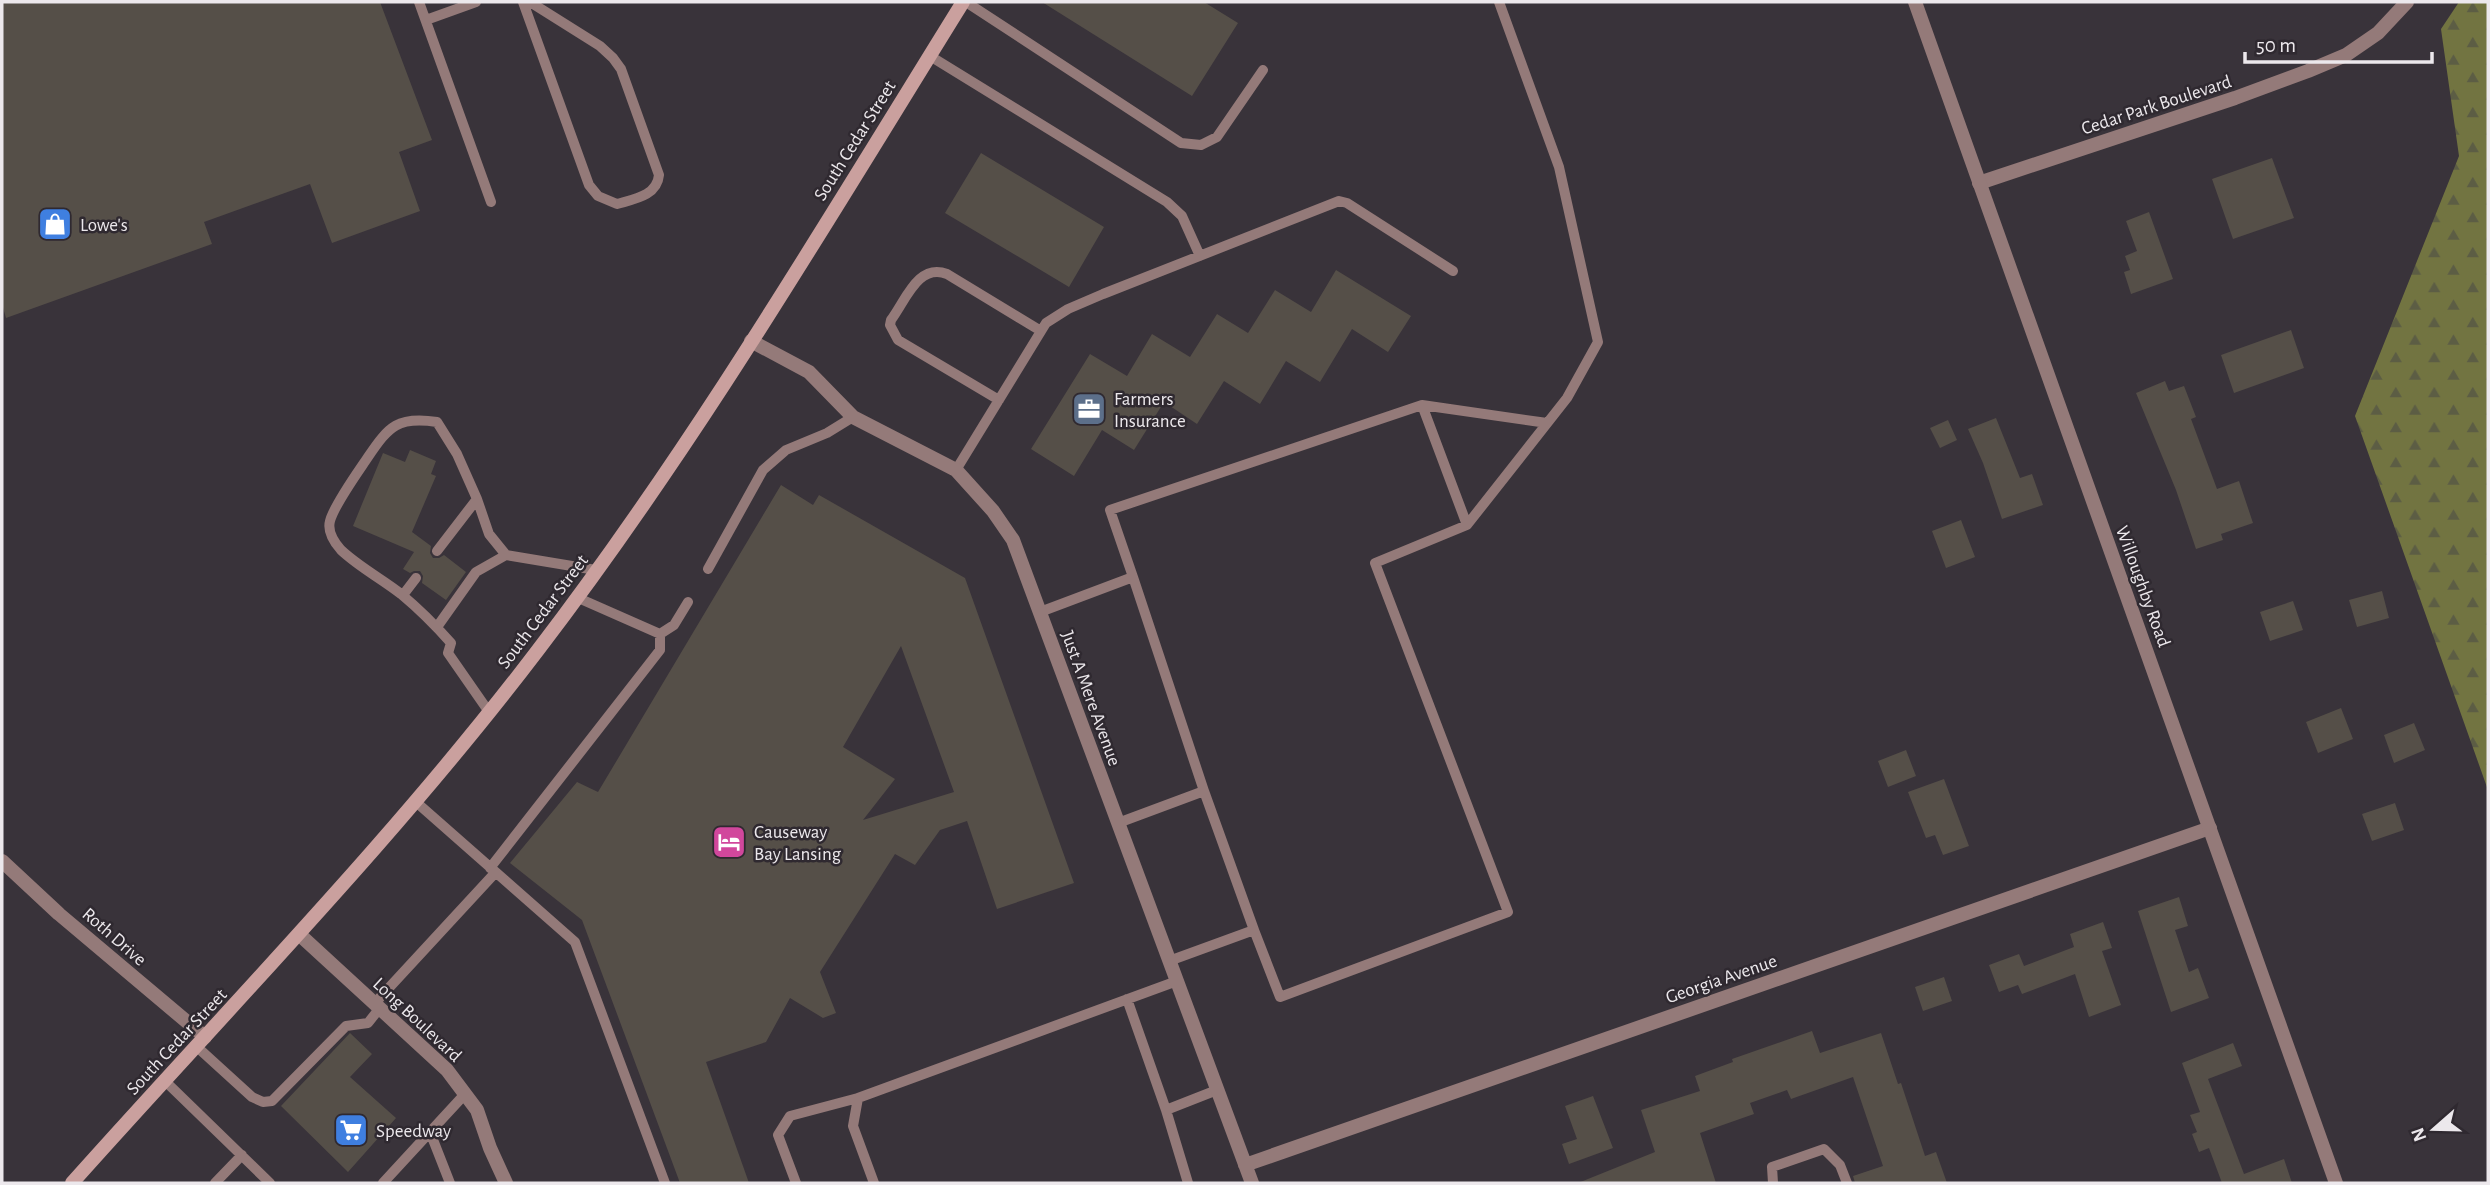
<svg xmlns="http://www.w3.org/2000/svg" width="2490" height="1185" font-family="'Alegreya Sans',sans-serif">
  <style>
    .forest { fill: url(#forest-firs) }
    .building { fill: #554f48; fill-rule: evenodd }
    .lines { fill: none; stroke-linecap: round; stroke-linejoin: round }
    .service { stroke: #947a79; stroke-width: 10 }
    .minor { stroke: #947a79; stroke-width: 14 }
    .tertiary { stroke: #947a79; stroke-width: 14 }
    .secondary { stroke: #caa09e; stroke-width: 14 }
    .labels { text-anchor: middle; stroke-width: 5; stroke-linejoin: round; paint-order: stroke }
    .street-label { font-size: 19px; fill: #ece8ec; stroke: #2f2930 }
    .poi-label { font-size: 19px; fill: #ece8ec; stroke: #2f2930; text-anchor: start }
  </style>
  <defs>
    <pattern id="forest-firs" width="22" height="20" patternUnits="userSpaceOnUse" patternTransform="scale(1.75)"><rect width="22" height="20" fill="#727441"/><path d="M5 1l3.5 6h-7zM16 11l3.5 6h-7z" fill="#5c5d44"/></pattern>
  </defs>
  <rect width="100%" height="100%" fill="#39333a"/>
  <path class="forest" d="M2459,2H2488V790L2355,416L2459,156L2441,29Z"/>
  <path class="building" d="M2,2H380L432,140L399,152L420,211L332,243L310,184L204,222L212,244L6,318L2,304Z
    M1042,2H1204L1238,23L1192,96Z
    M981,153L1104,227L1069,287L945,213Z
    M2272,158L2294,218L2233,239L2212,179Z
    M2149,212L2173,279L2131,294L2124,272L2130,270L2125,256L2137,251L2126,221Z
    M1336,270L1411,316L1388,352L1352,329L1320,382L1286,361L1260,404L1224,381L1197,424L1164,402L1134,450L1102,430L1074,476L1031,449L1090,354L1127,376L1152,334L1190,357L1217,314L1248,333L1275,290L1311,312Z
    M2291,330L2304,368L2234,393L2221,355Z
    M2165,381L2169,391L2184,386L2196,417L2191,419L2217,489L2239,481L2253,523L2221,534L2223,540L2196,549L2176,490L2136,393Z
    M1996,418L2020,478L2032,474L2043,505L2002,519L1983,463L1968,429Z
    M1948,420L1957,440L1940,448L1930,428Z
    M410,450L436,461L431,474L436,476L412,532L431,546L430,553L433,558H439L444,555L466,572L446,600L422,583L423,576L420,571H414L410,573L403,569L414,552L353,526L383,453L405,462Z
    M781,485L813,505L819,495L965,578L1074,883L997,909L967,821L940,830L915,865L895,854L820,972L836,1013L823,1018L790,998L766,1042L706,1062L749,1183H680L582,920L510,863L577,782L598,792ZM901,646L954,792L863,820L895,779L843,747Z
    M1961,520L1975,557L1946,568L1932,531Z
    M2382,591L2389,618L2357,627L2349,600Z
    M2293,601L2303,630L2270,641L2260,612Z
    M2341,708L2353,739L2318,753L2306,722Z
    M2414,723L2425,750L2394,763L2384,735Z
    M1906,750L1916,776L1888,787L1878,761Z
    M1944,779L1969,846L1943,855L1935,835L1926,838L1908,792Z
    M2395,803L2404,830L2372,841L2362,814Z
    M2179,897L2188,926L2175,930L2189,972L2198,968L2209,998L2171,1012L2138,911Z
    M2103,922L2112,948L2102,951L2121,1005L2089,1017L2075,974L2022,994L2018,985L1999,992L1989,965L2019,954L2024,966L2074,947L2070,934Z
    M1944,977L1952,1001L1923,1011L1915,987Z
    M1812,1031L1820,1053L1881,1033L1898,1084L1901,1083L1925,1156L1936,1152L1947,1183H1855L1853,1176L1883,1166L1853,1077L1791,1099L1787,1090L1750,1103L1754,1114L1700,1133L1716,1183H1578L1655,1152L1641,1110L1700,1091L1695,1076L1733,1062L1732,1059Z
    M350,1033L372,1054L350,1077L396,1118L348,1172L281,1106Z
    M2233,1043L2242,1066L2208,1079L2244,1174L2284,1159L2292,1183H2222L2209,1148L2199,1152L2192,1134L2197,1132L2190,1115L2200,1112L2182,1063Z
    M1593,1096L1613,1148L1569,1164L1562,1144L1577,1139L1565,1106Z"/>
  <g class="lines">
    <path class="service" d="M419,2L491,202
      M523,2L589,185L598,196L617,204C634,199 657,196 659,175L621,69L613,58L600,46L530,2
      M966,2L1181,143L1201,145L1217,137L1263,70
      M426,20L476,2
      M930,56L1167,202L1182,216L1200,256
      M999,400L898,340L890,325L891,320C906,300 918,263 947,274L1041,331
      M1422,405L1547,423
      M956,470L1046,323L1068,309L1103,294L1339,201L1347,203L1453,271
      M1467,525L1567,398L1598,342L1559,167L1499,2
      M437,551L477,499
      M708,569L763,470L786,450L827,433L853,417
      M1133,577L1204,791
      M403,595L416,578
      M576,597L660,634L674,625L688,602
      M1040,612L1133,577L1110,510L1422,405L1467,525L1375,563L1508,912L1280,997L1254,930L1169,961
      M437,627L476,572L506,555
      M489,712L448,653L451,643C436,626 419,609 401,594C382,579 359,567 341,550C334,542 327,532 330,521C334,505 358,472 368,457C389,426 398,416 437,422L457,454L477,499L489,534L506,555L596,570
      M416,802L575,942L665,1183
      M1118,823L1204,791L1254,930
      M490,868L660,650V634
      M1127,999L1166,1110L1217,1090
      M374,1004L495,873
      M196,1046L252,1097L263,1102L272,1101L346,1026L368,1023L379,1009
      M165,1081L270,1183
      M1166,1110L1188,1183
      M430,1132L450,1183
      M215,1183L242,1155
      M383,1183L465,1094
      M796,1183L778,1135L790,1116L858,1098
      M874,1183L853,1126L858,1098L1177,981
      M1773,1183L1772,1167L1824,1149L1840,1165L1847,1183"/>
    <path class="minor" d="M1979,183L2235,98L2308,71L2346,55L2378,33L2407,2
      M751,341L809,372L853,417L956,470L993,511L1013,540L1252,1183
      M2,861L59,914L205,1037
      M300,935L447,1070L477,1110L490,1148L506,1183
      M1245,1165L2210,828"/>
    <path class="tertiary" d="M1915,2L2336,1183"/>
    <path class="secondary" d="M72,1183C229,1007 395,838 538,650C695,445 827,221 963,2"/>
  </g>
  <defs>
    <g id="shop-square" transform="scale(1.75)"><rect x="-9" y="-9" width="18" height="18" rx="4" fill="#3f7fe0" stroke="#2f2930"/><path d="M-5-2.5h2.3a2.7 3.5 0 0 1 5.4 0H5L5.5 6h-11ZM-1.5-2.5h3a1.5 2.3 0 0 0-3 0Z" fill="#fff"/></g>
    <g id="office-square" transform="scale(1.75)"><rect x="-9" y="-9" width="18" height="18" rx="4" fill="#5c6f8a" stroke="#2f2930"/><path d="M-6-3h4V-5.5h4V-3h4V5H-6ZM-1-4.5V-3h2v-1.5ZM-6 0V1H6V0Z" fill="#fff"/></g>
    <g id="hotel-square" transform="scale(1.75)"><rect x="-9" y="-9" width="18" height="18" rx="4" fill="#d1479c" stroke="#2f2930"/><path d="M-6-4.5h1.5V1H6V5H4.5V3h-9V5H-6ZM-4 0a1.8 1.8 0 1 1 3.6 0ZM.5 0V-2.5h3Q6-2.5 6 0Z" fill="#fff"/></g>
    <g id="supermarket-square" transform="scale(1.75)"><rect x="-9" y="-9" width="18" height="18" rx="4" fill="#3f7fe0" stroke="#2f2930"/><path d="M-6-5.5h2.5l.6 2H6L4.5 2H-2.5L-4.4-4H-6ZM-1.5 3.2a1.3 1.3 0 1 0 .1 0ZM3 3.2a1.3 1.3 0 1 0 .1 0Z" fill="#fff"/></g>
  </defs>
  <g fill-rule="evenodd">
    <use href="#shop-square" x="55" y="224"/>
    <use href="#office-square" x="1089" y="409"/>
    <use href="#hotel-square" x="729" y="842"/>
    <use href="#supermarket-square" x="351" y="1130"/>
  </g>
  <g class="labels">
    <g class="street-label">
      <text transform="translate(2156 104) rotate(-18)" y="7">Cedar Park Boulevard</text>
      <text transform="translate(854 140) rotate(-58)" y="7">South Cedar Street</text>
      <text transform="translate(2144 586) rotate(70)" y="7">Willoughby Road</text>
      <text transform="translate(542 611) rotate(-53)" y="7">South Cedar Street</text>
      <text transform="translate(1092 698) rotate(70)" y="7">Just A Mere Avenue</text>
      <text transform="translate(115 936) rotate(41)" y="7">Roth Drive</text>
      <text transform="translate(1721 978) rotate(-19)" y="7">Georgia Avenue</text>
      <text transform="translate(418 1019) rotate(43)" y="7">Long Boulevard</text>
      <text transform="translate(176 1041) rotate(-47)" y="7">South Cedar Street</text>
    </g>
    <g class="poi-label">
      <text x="80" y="231">Lowe's</text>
      <text x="1114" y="405">Farmers<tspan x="1114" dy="22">Insurance</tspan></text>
      <text x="754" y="838">Causeway<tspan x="754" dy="22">Bay Lansing</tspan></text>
      <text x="376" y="1137">Speedway</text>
    </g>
  </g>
  <rect width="2490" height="1185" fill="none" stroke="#ece8ec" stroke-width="7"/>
  <g transform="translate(2434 1129) rotate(250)" stroke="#2f2930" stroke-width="5" paint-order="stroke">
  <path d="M0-5L12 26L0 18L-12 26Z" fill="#ece8ec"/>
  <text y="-10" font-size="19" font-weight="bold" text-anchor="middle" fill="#ece8ec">N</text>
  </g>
  <path d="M2245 52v10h187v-10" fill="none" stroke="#ece8ec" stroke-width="3.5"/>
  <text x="2256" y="52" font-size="21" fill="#ece8ec" stroke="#2f2930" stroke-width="5" paint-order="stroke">50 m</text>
</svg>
